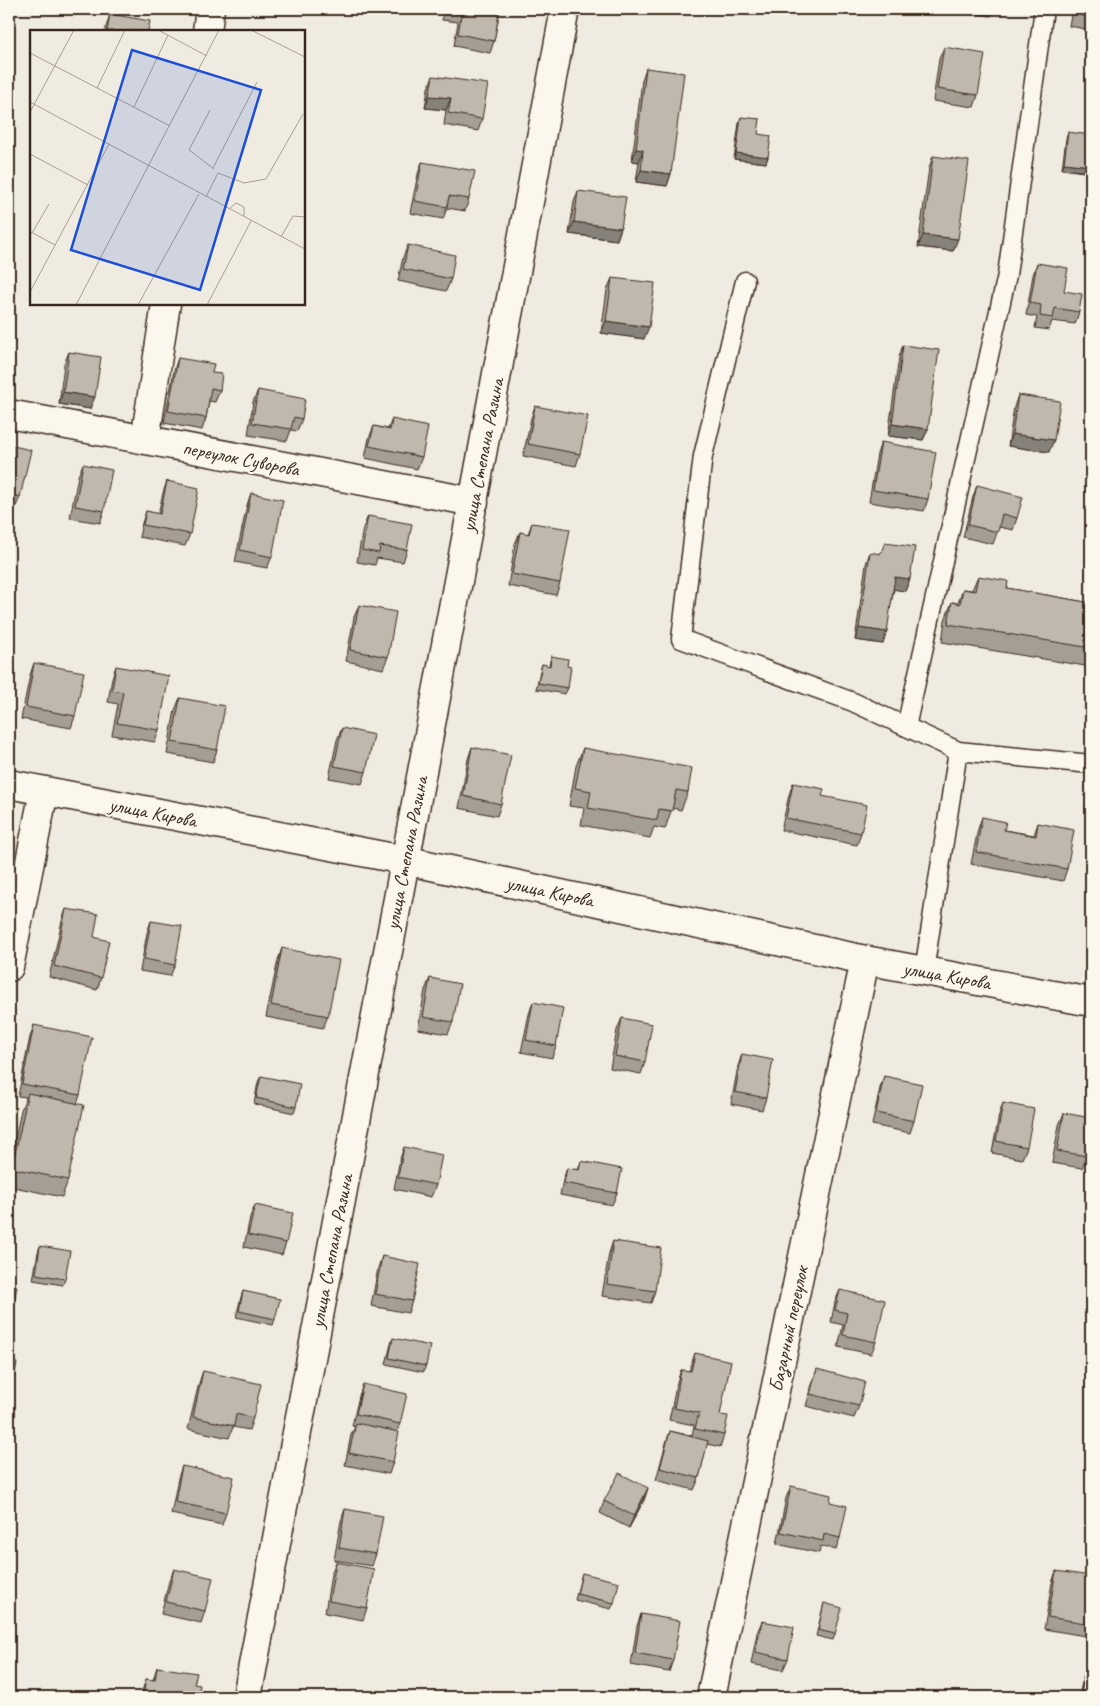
<svg xmlns="http://www.w3.org/2000/svg" width="1100" height="1706" font-family="Caveat,sans-serif">
  <style>
    .lines { fill: none; stroke-linecap: round; stroke-linejoin: round }
    .service-casing { stroke: #3b2a1e; stroke-width: 21 }
    .minor-casing { stroke: #3b2a1e; stroke-width: 31 }
    .tertiary-casing { stroke: #3b2a1e; stroke-width: 31 }
    .service { stroke: #fbf7ec; stroke-width: 18 }
    .minor { stroke: #fbf7ec; stroke-width: 28 }
    .tertiary { stroke: #fbf7ec; stroke-width: 28 }
    .wall { fill: #a59e95; stroke: #3b2a1e }
    .shaded-wall { fill: #868179; stroke: #3b2a1e }
    .building { fill: #c0b8ad; stroke: #3b2a1e }
    .labels { text-anchor: middle; stroke-width: 4; stroke-linejoin: round; paint-order: stroke }
    .street-label { font-size: 20px; fill: #3b2a1e; stroke: #fbf7ec }
    .inset-road { fill: none; stroke: #a89e92; stroke-width: 1 }
    .view { fill: #1d4ed8; fill-opacity: 0.15; stroke: #1d4ed8; stroke-width: 2.5 }
    .inset-edge { fill: none; stroke: #3b2a1e; stroke-width: 2.5 }
  </style>
  <rect width="100%" height="100%" fill="#f0ebe0"/>
  <filter id="ink" filterUnits="userSpaceOnUse"><feTurbulence type="fractalNoise" baseFrequency=".02" numOctaves="2"/><feDisplacementMap in="SourceGraphic" scale="10" xChannelSelector="R" yChannelSelector="G"/><feConvolveMatrix kernelMatrix="1 2 1 2 8 2 1 2 1" color-interpolation-filters="sRGB"/></filter>
  <g filter="url(#ink)">
    <g class="lines">
      <g class="service-casing">
        <path id="service" d="M745,281L703,456L681,639L853,702L958,751
          M906,727L1007,275L1044,9
          M924,971L958,751L1091,764"/>
      </g>
      <g class="minor-casing">
        <path id="minor" d="M207,31L210,9
          M9,414L474,502
          M145,440L166,304
          M9,967L44,791
          M247,1697C353,1134 461,572 565,9
          M711,1697L865,960"/>
      </g>
      <g class="tertiary-casing">
        <path id="tertiary" d="M9,784L404,860L865,960L1091,1002"/>
      </g>
      <use href="#service" class="service"/>
      <use href="#minor" class="minor"/>
      <use href="#tertiary" class="tertiary"/>
    </g>
    <path class="wall" d="M444,9H500L494,41L490,53L454,46L458,22L442,20Z
      M951,9H994L991,16Z
      M1072,9H1091V30L1069,26Z
      M110,14L148,31H105Z
      M944,47L978,95L974,107L933,101L939,59Z
      M646,68L671,174L667,186L636,182L639,162L632,161L642,80Z
      M433,76L482,119L478,131L444,125L446,110L425,108L428,88Z
      M741,117L758,134L768,157L766,163L734,159L739,123Z
      M1068,132L1091,173L1062,169L1066,138Z
      M933,156L953,251L918,247L929,168Z
      M422,162L469,199L465,211L447,208L443,219L410,213L418,174Z
      M578,191L621,228L617,240L569,234L574,202Z
      M408,245L451,279L446,291L398,281L403,257Z
      M1037,263L1064,291L1079,312L1075,324L1052,321L1049,330L1035,328L1037,317L1026,315L1033,275Z
      M612,278L644,339L601,333L607,290Z
      M903,345L928,429L923,440L888,436L899,357Z
      M69,352L90,409L59,404L64,364Z
      M178,358L212,373L220,390L215,402L209,401L206,418L202,430L164,423L174,370Z
      M258,390L302,419L297,431L291,430L287,441L248,435L253,402Z
      M1018,395L1049,452L1008,446L1014,407Z
      M535,406L580,454L576,466L523,456L531,418Z
      M392,419L422,457L417,469L365,458L369,438L374,426L388,429Z
      M881,442L928,499L924,511L869,502L877,454Z
      M9,445L20,497L15,509L9,507Z
      M83,464L104,511L100,523L70,518L78,476Z
      M167,481L190,534L185,546L139,537L142,523L146,511L158,514L163,493Z
      M977,485L1017,518L1013,530L999,527L993,544L963,537L973,497Z
      M251,493L272,557L267,568L235,562L247,505Z
      M368,516L407,550L403,562L377,558L375,565L357,562L363,528Z
      M532,523L560,583L556,595L508,586L515,544L520,532L528,534Z
      M870,552L910,579L905,591L894,589L883,644L855,640L866,564Z
      M978,576L1007,588L1091,603V667L942,642L945,620L952,602L958,603L963,589L972,590Z
      M359,605L388,657L383,669L346,661L354,617Z
      M551,656L567,666L568,688L565,694L536,689L540,671L542,664L549,666Z
      M34,663L75,716L71,728L21,719L30,675Z
      M116,666L159,730L155,742L112,735L118,704L108,702L112,678Z
      M180,698L217,750L213,762L167,754L175,710Z
      M342,728L366,772L362,784L329,778L337,740Z
      M472,747L501,804L497,816L459,808L468,759Z
      M583,748L688,792L681,810L672,808L665,829L654,827L650,838L581,825L584,808L569,806L576,766Z
      M793,783L861,833L857,845L781,830L789,795Z
      M982,817L1004,830L1034,835L1038,823L1067,869L1063,881L971,864L978,829Z
      M66,909L94,937L101,978L97,990L49,977L62,921Z
      M151,921L175,965L170,976L140,971L147,933Z
      M282,948L328,1016L323,1028L266,1017L278,960Z
      M430,978L453,1022L448,1034L418,1029L425,990Z
      M533,1002L556,1046L552,1058L521,1052L529,1014Z
      M622,1018L645,1062L641,1074L610,1068L617,1030Z
      M34,1025L80,1095L77,1104L68,1180L62,1197L9,1186V1169L21,1110L26,1097L18,1096L30,1037Z
      M742,1054L766,1098L762,1110L731,1104L738,1066Z
      M261,1076L296,1107L294,1113L254,1104L258,1082Z
      M884,1076L914,1121L910,1133L872,1125L880,1088Z
      M1003,1103L1027,1147L1022,1159L992,1153L999,1115Z
      M1064,1113L1087,1156L1082,1168L1052,1163L1059,1125Z
      M404,1147L436,1185L431,1197L394,1189L400,1159Z
      M581,1161L617,1193L612,1205L560,1195L563,1180L567,1168L578,1170Z
      M255,1205L286,1243L282,1255L244,1247L250,1217Z
      M613,1241L655,1291L651,1303L602,1296L609,1253Z
      M40,1246L65,1279L63,1285L33,1280L38,1252Z
      M382,1256L412,1301L408,1313L371,1306L378,1268Z
      M9,1284L12,1313L10,1319H9Z
      M840,1290L876,1342L871,1354L838,1347L843,1325L831,1322L835,1302Z
      M243,1291L275,1319L273,1325L236,1317L241,1297Z
      M393,1338L426,1366L423,1372L386,1364L391,1344Z
      M695,1353L720,1415L724,1435L720,1447L707,1444L699,1478L694,1490L656,1480L666,1443L670,1431L692,1436L694,1425L669,1420L677,1382L681,1370L689,1371Z
      M817,1369L859,1406L854,1418L806,1406L813,1381Z
      M203,1371L253,1418L249,1430L233,1427L229,1438L188,1429L199,1383Z
      M363,1384L400,1424L397,1432L393,1462L389,1474L345,1465L351,1435L355,1427L352,1426L359,1396Z
      M182,1466L226,1513L222,1525L171,1514L178,1478Z
      M791,1486L830,1502L840,1538L836,1550L821,1546L819,1553L777,1544L786,1498Z
      M648,1488L644,1500L629,1528L600,1513L604,1501Z
      M345,1509L376,1554L372,1566L334,1560L341,1521Z
      M336,1562L367,1608L363,1620L325,1613L331,1574Z
      M174,1569L205,1611L201,1623L161,1614L169,1581Z
      M1056,1571L1090,1596L1091,1597V1637L1044,1629L1052,1583Z
      M582,1573L614,1603L611,1609L575,1600Z
      M824,1603L835,1634L833,1640L816,1636Z
      M641,1614L673,1660L669,1672L631,1665L637,1626Z
      M762,1621L788,1659L783,1670L751,1664L757,1633Z
      M1087,1665H1091V1694L1080,1692L1083,1677Z
      M157,1667L194,1684L198,1697H141L142,1691L146,1679L153,1680Z"/>
    <path class="shaded-wall" d="M429,96L451,98L446,110L425,108Z
      M636,149L643,150L639,162L632,161Z
      M736,153L768,157L766,163L734,159Z
      M1064,163L1091,166V172L1062,169Z
      M641,170L671,174L667,186L636,182Z
      M574,222L621,228L617,240L569,234Z
      M923,235L958,239L953,251L918,247Z
      M606,321L649,327L644,339L601,333Z
      M63,392L95,397L90,409L59,404Z
      M892,424L928,429L923,440L888,436Z
      M1012,434L1054,440L1049,452L1008,446Z
      M895,577L910,579L905,591L891,589Z
      M859,628L887,632L883,644L855,640Z
      M648,1488L644,1500L629,1528L634,1516Z
      M1084,1680L1091,1681V1694L1080,1692Z"/>
    <path class="building" d="M453,9H500L494,41L458,34L462,10Z
      M1074,9H1091V17L1073,14Z
      M110,14L150,21L148,31H107Z
      M944,47L985,54L978,95L937,89Z
      M646,68L684,73L671,174L641,170L643,150L636,149Z
      M433,76L488,84L482,119L448,113L451,98L429,96Z
      M741,117L760,119L758,134L771,136L768,157L736,153Z
      M1068,132L1091,135V166L1064,163Z
      M933,156L969,161L958,239L923,235Z
      M422,162L475,171L469,199L449,196L447,207L415,201Z
      M578,191L626,197L621,228L574,222Z
      M408,245L455,255L451,279L403,269Z
      M1037,263L1068,268L1064,291L1082,294L1079,312L1055,308L1053,318L1040,316L1041,305L1030,303Z
      M612,278L655,283L649,327L606,321Z
      M903,345L939,350L928,429L892,424Z
      M69,352L101,357L95,397L63,392Z
      M178,358L214,364L212,373L222,374L220,390L211,388L206,418L168,411Z
      M258,390L305,399L302,419L294,417L291,429L252,423Z
      M1018,395L1060,401L1054,440L1012,434Z
      M535,406L588,416L580,454L528,444Z
      M392,419L428,427L422,457L369,446L374,426L390,430Z
      M881,442L936,452L928,499L873,490Z
      M9,445L31,450L20,497L9,494Z
      M83,464L112,470L104,511L75,506Z
      M167,481L199,488L190,534L143,525L146,511L160,514Z
      M977,485L1023,497L1017,518L1002,514L998,532L968,525Z
      M251,493L283,500L272,557L240,550Z
      M368,516L412,524L407,550L380,546L379,553L362,550Z
      M532,523L570,529L560,583L512,574L520,532L529,534Z
      M885,543L915,547L910,579L895,577L887,632L859,628L870,552L880,554Z
      M978,576L1008,581L1007,588L1091,603V648L948,624L952,602L960,604L963,589L975,591Z
      M359,605L396,612L388,657L350,650Z
      M551,656L568,659L567,666L571,667L568,688L538,683L542,664L550,666Z
      M34,663L84,672L75,716L26,707Z
      M116,666L169,676L159,730L117,723L123,692L112,690Z
      M180,698L225,706L217,750L172,742Z
      M342,728L374,735L366,772L334,766Z
      M472,747L511,755L501,804L463,796Z
      M583,748L692,768L688,792L676,790L672,811L659,809L657,820L588,808L591,791L575,788Z
      M793,783L824,789L822,796L867,805L861,833L786,818Z
      M982,817L1006,822L1004,830L1036,836L1038,823L1074,830L1067,869L976,852Z
      M66,909L98,914L94,937L109,941L101,978L54,966Z
      M151,921L182,926L175,965L144,959Z
      M282,948L339,960L328,1016L271,1005Z
      M430,978L460,984L453,1022L423,1017Z
      M533,1002L563,1008L556,1046L526,1040Z
      M622,1018L652,1024L645,1062L615,1056Z
      M34,1025L92,1037L80,1095L22,1084Z
      M742,1054L773,1060L766,1098L735,1092Z
      M261,1076L300,1084L296,1107L256,1098Z
      M884,1076L922,1084L914,1121L876,1113Z
      M28,1093L84,1105L68,1180L12,1168Z
      M1003,1103L1034,1109L1027,1147L996,1141Z
      M1064,1113L1091,1118V1133L1087,1156L1057,1151Z
      M404,1147L442,1155L436,1185L398,1177Z
      M581,1161L622,1169L617,1193L564,1183L567,1168L579,1170Z
      M255,1205L293,1213L286,1243L248,1235Z
      M613,1241L661,1248L655,1291L607,1284Z
      M40,1246L70,1251L65,1279L36,1274Z
      M382,1256L420,1264L412,1301L375,1294Z
      M9,1284L17,1286L12,1313H9Z
      M840,1290L885,1300L876,1342L843,1335L847,1313L835,1310Z
      M243,1291L280,1299L275,1319L239,1311Z
      M393,1338L430,1346L426,1366L389,1358Z
      M695,1353L731,1361L720,1415L728,1416L724,1435L695,1429L699,1413L674,1408L681,1370L691,1371Z
      M9,1362L17,1363L11,1393H9Z
      M817,1369L865,1382L859,1406L810,1394Z
      M203,1371L261,1384L253,1418L236,1414L234,1426L193,1417Z
      M363,1384L407,1394L400,1424L356,1414Z
      M356,1423L399,1432L393,1462L349,1453Z
      M670,1431L708,1441L699,1478L660,1468Z
      M182,1466L234,1477L226,1513L175,1502Z
      M619,1473L648,1488L634,1516L604,1501Z
      M791,1486L831,1495L830,1502L847,1506L840,1538L824,1534L823,1541L781,1532Z
      M345,1509L383,1516L376,1554L339,1548Z
      M336,1562L374,1569L367,1608L329,1601Z
      M174,1569L213,1578L205,1611L166,1602Z
      M1056,1571L1091,1576V1588L1090,1596L1091,1597V1624L1048,1617Z
      M582,1573L619,1582L614,1603L577,1594Z
      M824,1603L842,1608L835,1634L818,1630Z
      M641,1614L680,1621L673,1660L635,1653Z
      M762,1621L794,1627L788,1659L755,1652Z
      M1087,1665H1091V1681L1084,1680Z
      M157,1667L197,1673L194,1684L200,1685L198,1697H143L146,1679L155,1680Z"/>
  </g>
  <g class="labels">
    <g class="street-label">
      <text transform="translate(482 455) rotate(-79)" y="7">улица Степана Разина</text>
      <text transform="translate(241 458) rotate(11)" y="7">переулок Суворова</text>
      <text transform="translate(153 812) rotate(11)" y="7">улица Кирова</text>
      <text transform="translate(406 853) rotate(-79)" y="7">улица Степана Разина</text>
      <text transform="translate(550 891) rotate(12)" y="7">улица Кирова</text>
      <text transform="translate(947 975) rotate(10)" y="7">улица Кирова</text>
      <text transform="translate(331 1251) rotate(-79)" y="7">улица Степана Разина</text>
      <text transform="translate(788 1329) rotate(-78)" y="7">Базарный переулок</text>
    </g>
  </g>
  <g transform="translate(30 30)">
    <rect width="275" height="275" fill="#f0ebe0"/>
    <path class="inset-road" d="M128,0L177,26M221,0L275,27M0,23L140,96M67,58L95,0M0,72L275,219M104,77L138,5M180,80L159,120L184,139M0,82L44,0M0,124L58,155M183,138L227,52M176,167L188,143L214,153L236,149L273,84M199,179L206,173L214,177V187M1,202L25,215M2,203L19,174M251,207L263,186L275,187M0,262L79,114M46,275L189,0M108,275L169,164M177,275L221,191"/>
    <path class="view" d="M102,20L231,60L170,260L41,220Z"/>
    <rect width="275" height="275" class="inset-edge"/>
  </g>
  <rect width="1100" height="1706" fill="none" stroke="#fbf7ec" stroke-width="30"/>
  <rect x="15" y="15" width="1070" height="1676" fill="none" stroke="#3b2a1e" stroke-width="2" filter="url(#ink)"/>
</svg>
